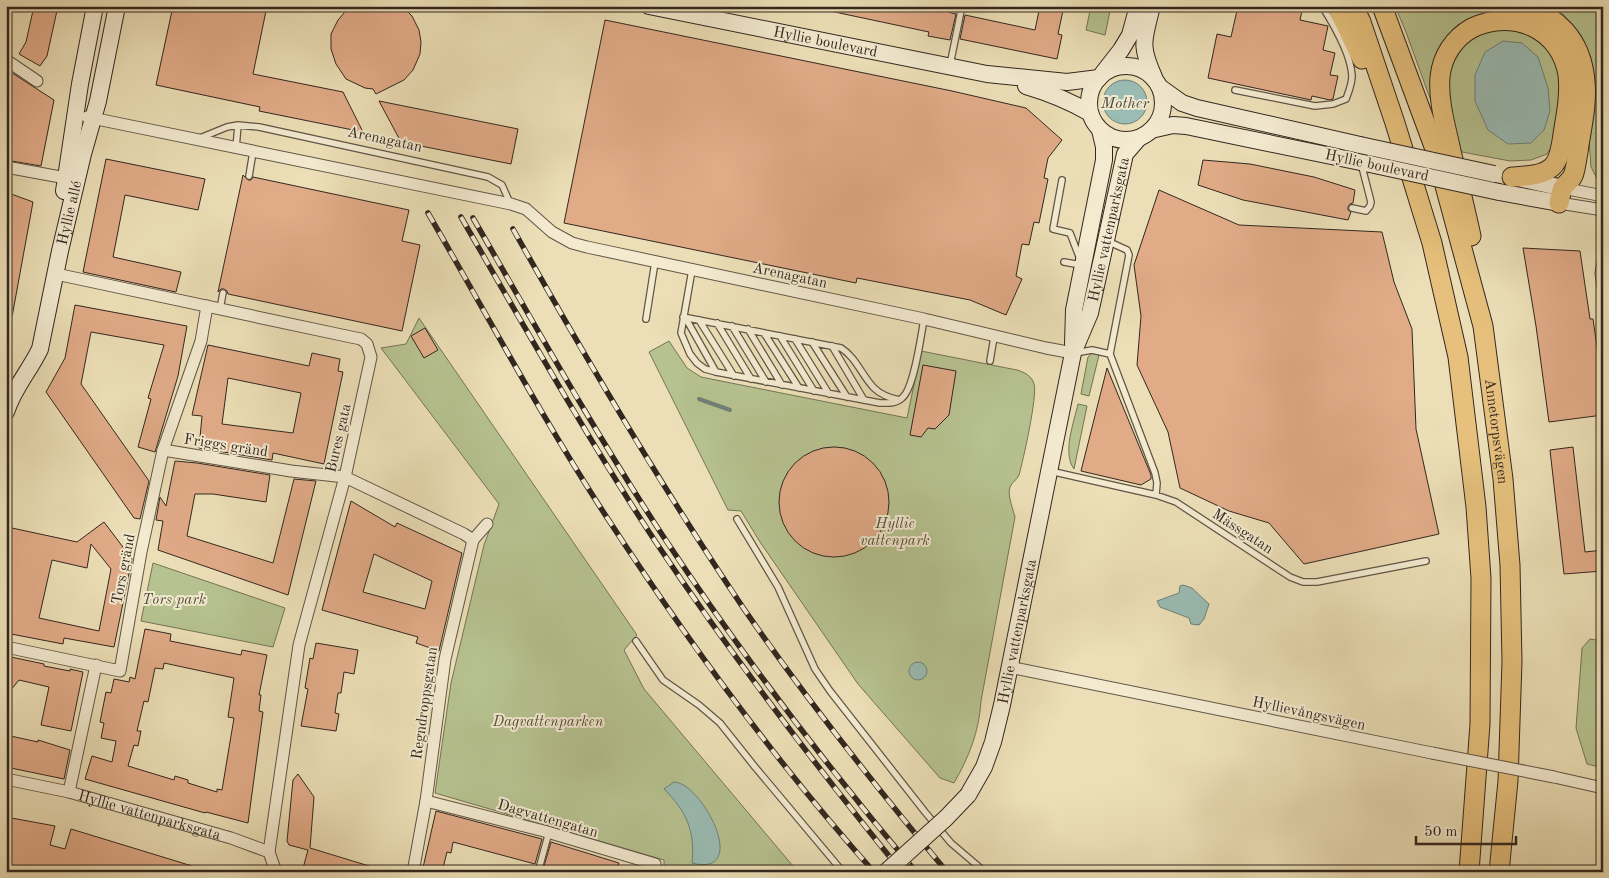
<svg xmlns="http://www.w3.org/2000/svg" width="1609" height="878" font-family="'Old Standard TT',serif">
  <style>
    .green { fill: #b6c290; stroke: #747458 }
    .water { fill: #9abcb4; stroke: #708078 }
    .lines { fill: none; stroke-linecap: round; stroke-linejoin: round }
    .stream { stroke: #708078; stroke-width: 4 }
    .building { fill: #e1ab88; stroke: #32271f; fill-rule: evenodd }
    .lane-casing { stroke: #605545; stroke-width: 8 }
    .street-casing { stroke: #605545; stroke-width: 13 }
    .secondary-casing { stroke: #32271f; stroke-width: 18 }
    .primary-casing { stroke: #32271f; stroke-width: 21 }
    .lane { stroke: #f3ead0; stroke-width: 5.5 }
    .street { stroke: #f3ead0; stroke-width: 11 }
    .secondary { stroke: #f3ead0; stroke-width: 16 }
    .primary { stroke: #e6c07c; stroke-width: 19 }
    .rail-casing { stroke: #32271f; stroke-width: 5.5 }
    .rail { stroke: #f3ead0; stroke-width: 4; stroke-dasharray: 11; stroke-linecap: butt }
    .street-bridge-casing { stroke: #605545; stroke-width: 13; stroke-linecap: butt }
    .secondary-bridge-casing { stroke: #32271f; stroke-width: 18; stroke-linecap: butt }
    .street-bridge { stroke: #f3ead0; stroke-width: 11 }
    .secondary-bridge { stroke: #f3ead0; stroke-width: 16 }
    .labels { text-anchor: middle; stroke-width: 4; stroke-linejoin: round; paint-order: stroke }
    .street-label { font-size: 15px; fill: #32271f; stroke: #f3ead0 }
    .park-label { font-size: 15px; font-style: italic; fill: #534e3b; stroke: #f3ead0 }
    .water-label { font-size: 16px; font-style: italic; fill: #4c4c44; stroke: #f3ead0 }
  </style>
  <rect width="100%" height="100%" fill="#ecdfb7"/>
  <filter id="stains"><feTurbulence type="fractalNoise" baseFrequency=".004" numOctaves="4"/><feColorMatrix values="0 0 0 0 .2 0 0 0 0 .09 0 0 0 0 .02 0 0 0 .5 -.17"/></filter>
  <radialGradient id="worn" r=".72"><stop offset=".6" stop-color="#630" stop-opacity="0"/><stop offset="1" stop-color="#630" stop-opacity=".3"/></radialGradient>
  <path class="green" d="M1091,6H1111L1105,35L1086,30Z
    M1395,6H1461L1509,12L1486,16L1432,82L1431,101L1406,32Z
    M1550,6H1603V172L1600,184L1591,167L1589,140L1594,91L1581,36L1561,12Z
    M1515,26L1538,36L1560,68L1562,92L1554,143L1547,154L1531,160L1510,161L1457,151L1445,88L1455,52L1470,36L1491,27Z
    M419,318L637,635L624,650L644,689L798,872H664V860L435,793L451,683L484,545L499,504L381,348L406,344Z
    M669,341L687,368L701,377L907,418L921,351L1017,370C1024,372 1032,376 1034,384C1038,394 1023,461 1019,475C1017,480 1012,482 1010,487C1007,495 1013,509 1015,517L981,701C979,732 969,757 954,783L940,778L858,684L760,542L741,511L728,510L649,352Z
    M1092,353L1099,355L1089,396L1081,394L1088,357Z
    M1078,404L1087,406L1074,469C1062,453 1074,422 1078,404Z
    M153,563L285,608L273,647L141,621Z
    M1590,639L1603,641V768L1587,764L1576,728L1582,648Z"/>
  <path class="water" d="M1503,41L1522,43L1538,57L1548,88L1550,111L1544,130L1531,143L1508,144L1488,130L1475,101V75L1485,52Z
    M1103 102a22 22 0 1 1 44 0a22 22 0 1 1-44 0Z
    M1183,585L1192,588L1209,604L1204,619L1199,625L1191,624L1189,618L1160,607L1157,601L1179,593L1180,586Z
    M909 671a9 9 0 1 1 18 0a9 9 0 1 1-18 0Z
    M674,782C703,783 751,878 692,863C695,831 687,812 664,789Z"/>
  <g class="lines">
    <path class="stream" d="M699,399L730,410"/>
  </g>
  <path class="building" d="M34,6H58L47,56L40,66L19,54L26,42Z
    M173,6H267L253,74L343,92L363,132L259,111L260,107L156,85Z
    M350,6H402L412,16L419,30L421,42L420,54L413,70L404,80L376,94L373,89L365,88L346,79L336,64L331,49V34L338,20Z
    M831,6H950L948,12L956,14L950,40L928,36L929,32L830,11Z
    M1040,6H1064L1058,34L1062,35L1057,59L960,39L965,15L1035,30Z
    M1238,6H1303L1300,20L1328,26L1323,50L1335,53L1330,75L1338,76L1333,99L1330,100L1312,96L1311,100L1208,78L1217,34L1231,37Z
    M605,20L952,91L1026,108L1062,140L1048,158L1044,178L1048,179L1039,223L1034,222L1029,245L1022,244L1016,276L1022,279L1006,315L970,300L857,278L856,283L564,223Z
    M6,69L54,100L41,166L6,160Z
    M379,101L518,129L511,164L401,142Z
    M106,159L205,179L198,210L125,195L113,257L181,272L176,292L83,272Z
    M1203,160L1250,164L1314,177L1355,190L1353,203L1350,204L1348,207V210L1351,212L1348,220L1243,200L1198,185Z
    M243,175L248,180H251L253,177L409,210L402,241L420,245L402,331L228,294L227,291L224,289H221L218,292Z
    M1159,190L1239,225L1382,232L1394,282L1412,329L1416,429L1439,534L1304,564L1269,523L1229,511L1180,488L1168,432L1137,365L1141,316L1134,265Z
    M6,192L33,202L12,317H6Z
    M1523,248L1580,251L1590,319H1593L1603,388V415L1549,422L1536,326Z
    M75,305L187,326L178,376L155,452L138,447L151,399L148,398L164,345L91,332L81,384L149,481L140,519L134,518L46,392L65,358Z
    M425,328L438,350L424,358L411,336Z
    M208,345L309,366L312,353L340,359L338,371L343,372L324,464L273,453L272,460L199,448L202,416L192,415ZM228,378L301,393L293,433L222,424Z
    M923,365L956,371L949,415L935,429L928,428L921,437L910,435Z
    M1107,368L1151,475V479L1141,485L1081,471Z
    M1573,447L1585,552L1603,550V571L1564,574L1550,450Z
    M779 502a55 55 0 1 1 110 0a55 55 0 1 1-110 0Z
    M175,461L197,463L270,475L266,502L213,494H195L187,536L273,563L294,479L316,481L288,595L158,550L163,521L156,520L160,497L166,506Z
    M351,501L395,527L397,523L462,553L439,651L416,643L418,637L322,610ZM374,554L432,581L425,609L363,592Z
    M104,522L132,559L114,647L64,638L63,644L6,633V555L12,528L77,542ZM91,544L111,569L99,631L39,618L52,560L87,568Z
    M145,629L171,634L170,641L241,655L242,650L267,655L259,695H261L259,711L263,712L248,823L206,812L205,813L85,779L92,756L112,762L116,741L101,738L104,723L100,722L106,692L111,693L114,679L129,682L130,677L135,679ZM164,663L234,678L228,717L234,718L222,790L217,789V792L188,783V780L175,776L174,780L128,766L134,745L138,746L141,731H137L144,701L148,702L155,668L163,669Z
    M316,643L358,650L354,674L344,672L341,693H338L335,713L339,714L336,731L301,726L308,689L305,688L310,658L313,659Z
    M6,656L44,664V666L70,671V669L83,672L71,731L41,725L49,687L19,680L6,696Z
    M6,735L38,742V740L70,750L64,779L6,767Z
    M298,774L314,797L310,848L379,869L378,872H302L308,850L289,845L287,841L293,780Z
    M436,811L542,839L535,864L453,842L451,853L447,852L442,872H422Z
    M6,817L55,826L50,845L65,849L71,829L202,869L201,872H6Z
    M551,842L619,863L616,872H552L546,870L547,867L544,866Z"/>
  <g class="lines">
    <g class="lane-casing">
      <path id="lane" d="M950,65L962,6
        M1235,90L1315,106L1333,104L1346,99C1349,91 1352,84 1352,76C1351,54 1334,25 1322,6
        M200,138L227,127L238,125L259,127L488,177L502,185L510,203
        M236,148L238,125
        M249,176L253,152
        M1062,180L1053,229L1070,233L1080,259
        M1352,208L1366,211L1370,206L1371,202L1361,163
        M1107,241L1127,250L1129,255L1110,354L1155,473L1157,483L1156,495
        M1064,262L1081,265
        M692,270L681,333L690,354L697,363L705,369L716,372L880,403C888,403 896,404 902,398C914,389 921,336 924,319
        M220,309L223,293
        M683,317L841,348C856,357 862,376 874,388C881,395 890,398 899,400
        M685,317L716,372
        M646,319L655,262
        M699,320L734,376
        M717,323L751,379
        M732,326L766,382
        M748,329L782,385
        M764,333L799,388
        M780,336L814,391
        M795,339L829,394
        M812,342L847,397
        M832,346L864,400
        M1075,353L1092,350L1110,354
        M990,361L994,337
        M1050,471L1156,495L1176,502L1290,577L1303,582H1317L1426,561
        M737,519L778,587L815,669L830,691L925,812L951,843L985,872
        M636,641L663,680L699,705L720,723L755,767L843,872
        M538,872L549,832"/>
    </g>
    <g class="street-casing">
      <g id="street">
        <path d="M6,60L37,81"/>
        <path d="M87,117L511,204L526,209L552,232L572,243L587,247L924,319L1046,348L1073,353"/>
        <path d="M6,167L66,178"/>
        <path d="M1563,188L1603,196"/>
        <path d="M1559,203L1603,210"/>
        <path d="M1603,262L1601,273L1603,287"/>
        <path d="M56,274L351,337L361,339L367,344L371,357L345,477L299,645L269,852"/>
        <path d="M163,450L291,471L345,477L464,534L473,540L445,659L426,801L413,872"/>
        <path d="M473,540L487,524"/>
        <path d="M6,647L120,671L141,552L163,450L201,341L207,306"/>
        <path d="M1009,667L1432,753"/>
        <path d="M1554,777L1603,788"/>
        <path id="s1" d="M6,779L69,792L231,838L269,852L276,872"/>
        <path d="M69,792L96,665"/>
        <path d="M426,801L544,831L655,864V872"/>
      </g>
    </g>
    <g class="secondary-casing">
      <g id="secondary">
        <path id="s2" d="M649,6L987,74L1067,82L1099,78"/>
        <path d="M1152,6C1144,40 1139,44 1154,77"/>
        <circle cx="1126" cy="103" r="37"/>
        <path d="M1103,73L1121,50L1130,35L1138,6"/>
        <path d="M1026,86C1050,93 1068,100 1090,113"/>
        <path d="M1161,88L1182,103L1197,108L1360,145"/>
        <path d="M1151,130L1173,125L1186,126L1370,164"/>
        <path d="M1518,178L1563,188"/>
        <path d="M64,191L80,84L95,6"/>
        <path d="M1499,192L1559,203"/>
        <path d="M1073,344L1074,310L1104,160V147L1100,130"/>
        <path id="s3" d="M6,412C14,387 29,372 40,349L60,251L83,154L98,101L117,6"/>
        <path id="s4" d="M968,795L984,767L993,742L1002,705L1073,353L1090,313L1125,154L1138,139"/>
      </g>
    </g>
    <g class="primary-casing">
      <g id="primary">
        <path d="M1337,6L1362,59"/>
        <path d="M1353,6L1361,22L1395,123L1432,243L1458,357L1476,507L1481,578L1480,724L1469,872"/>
        <path id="s5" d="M1382,6L1435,149L1483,326L1491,387L1503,479L1510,565L1512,662L1508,781L1499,872"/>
        <path d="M1516,6C1557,12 1582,41 1585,82C1587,100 1583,121 1580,139C1578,150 1577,162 1574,173C1572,181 1566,182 1563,188C1561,191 1560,199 1559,203"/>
        <path d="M1471,236C1465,208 1458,180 1451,151C1446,127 1438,102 1440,77C1442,56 1454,38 1472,28C1513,8 1561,29 1568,75C1570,93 1567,110 1564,128C1562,139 1561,159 1552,167C1542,176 1525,176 1512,177"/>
      </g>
    </g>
    <use href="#lane" class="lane"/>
    <use href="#street" class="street"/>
    <use href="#secondary" class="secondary"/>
    <use href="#primary" class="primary"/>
    <g class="rail-casing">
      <path id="rail" d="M428,213C486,313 541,416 604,513C686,639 774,760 874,872
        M461,217C524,326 586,436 655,541C732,656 815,765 902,872
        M473,218C535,325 595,433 663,536C741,654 824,763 916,872
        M513,229C586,359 661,486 744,609C807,700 876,787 947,872"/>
    </g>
    <use href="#rail" class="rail"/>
    <g class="street-bridge-casing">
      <path id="street-bridge" d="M1432,753L1554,777"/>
    </g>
    <g class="secondary-bridge-casing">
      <path id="secondary-bridge" d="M1360,145L1494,174
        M1370,164L1499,192
        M886,872L946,818L968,795"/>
    </g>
    <use href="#street-bridge" class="street-bridge"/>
    <use href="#secondary-bridge" class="secondary-bridge"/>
  </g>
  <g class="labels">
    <g class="street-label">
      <text dy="5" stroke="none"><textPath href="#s2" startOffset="180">Hyllie boulevard</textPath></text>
      <text transform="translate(385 139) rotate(12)" y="5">Arenagatan</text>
      <text transform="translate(1377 165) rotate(12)" y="5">Hyllie boulevard</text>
      <text dy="5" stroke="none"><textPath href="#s3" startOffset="211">Hyllie allé</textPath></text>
      <text dy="5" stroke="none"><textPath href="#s4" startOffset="585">Hyllie vattenparksgata</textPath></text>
      <text transform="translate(790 275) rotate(12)" y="5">Arenagatan</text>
      <text dy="5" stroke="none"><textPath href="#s5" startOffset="442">Annetorpsvägen</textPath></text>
      <text transform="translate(338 438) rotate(-77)" y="5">Bures gata</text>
      <text transform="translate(226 445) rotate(9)" y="5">Friggs gränd</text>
      <text transform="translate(1243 531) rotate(33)" y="5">Mässgatan</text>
      <text transform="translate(123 569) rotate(-79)" y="5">Tors gränd</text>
      <text dy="5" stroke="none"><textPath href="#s4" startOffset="172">Hyllie vattenparksgata</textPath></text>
      <text transform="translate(424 703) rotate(-82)" y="5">Regndroppsgatan</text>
      <text transform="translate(1309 713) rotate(12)" y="5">Hyllievångsvägen</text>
      <text dy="5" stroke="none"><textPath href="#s1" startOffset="148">Hyllie vattenparksgata</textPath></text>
      <text transform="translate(548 818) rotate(16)" y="5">Dagvattengatan</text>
    </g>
    <g class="park-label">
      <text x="895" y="528">Hyllie<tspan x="895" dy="17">vattenpark</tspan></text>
      <text x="174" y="604">Tors park</text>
      <text x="548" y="726">Dagvattenparken</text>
    </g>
    <g class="water-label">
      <text x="1125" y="108">Mother</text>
    </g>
  </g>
  <rect width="1609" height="878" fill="none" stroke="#ecdfb7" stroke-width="25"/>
  <rect x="8" y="8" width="1594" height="863" fill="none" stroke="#32271f" stroke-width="2.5"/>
  <rect x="12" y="12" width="1584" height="853" fill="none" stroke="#32271f"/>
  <path d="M1416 836v8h100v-8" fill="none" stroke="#32271f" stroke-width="2.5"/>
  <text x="1424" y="836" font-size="15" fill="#32271f" stroke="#f3ead0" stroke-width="4" paint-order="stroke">50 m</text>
  <rect width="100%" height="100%" filter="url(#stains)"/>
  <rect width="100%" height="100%" fill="url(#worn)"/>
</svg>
